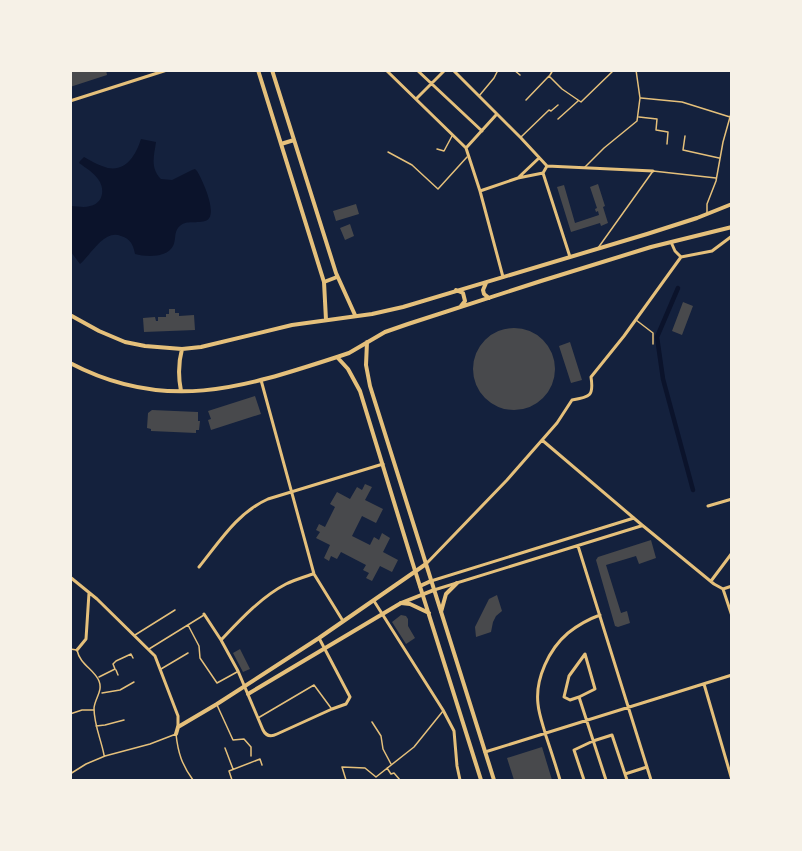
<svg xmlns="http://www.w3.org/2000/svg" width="802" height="851" font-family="Lato,sans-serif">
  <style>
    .water { fill: #0b132b }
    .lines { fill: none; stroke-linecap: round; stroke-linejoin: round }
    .canal { stroke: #0b132b; stroke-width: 4.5 }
    .building { fill: #48494c }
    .service { stroke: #e5c07b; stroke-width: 1.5 }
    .minor { stroke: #e5c07b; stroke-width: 3 }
    .tertiary { stroke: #e5c07b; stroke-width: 4 }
    .secondary { stroke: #e5c07b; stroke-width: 4 }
  </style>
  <rect width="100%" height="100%" fill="#14213d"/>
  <path class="water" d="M141,139L156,142C154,156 150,168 161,179L172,180L192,170L195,169L197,171C202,179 220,217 205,221C195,224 185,219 178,228C174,233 176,241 173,246C167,258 146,257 135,254C133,245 131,239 121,236C104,229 91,255 80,264L71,252V206C77,206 84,208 90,206C104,203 105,188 98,179C93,172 86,168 79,163L80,161L84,157C90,160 96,164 102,166C123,175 135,158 141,139Z"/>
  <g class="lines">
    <path class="canal" d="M678,288L657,337L663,379L693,490"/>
  </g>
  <path class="building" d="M74,70H106L107,75L70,87V72Z
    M598,184L605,206L603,207L608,223L601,226L600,223L571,232L557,187L564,185L575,223L599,215L598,211L596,212L595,209L597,208L590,187Z
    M356,204L359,214L336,221L333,211Z
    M350,224L354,236L345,240L340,228Z
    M683,302L693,306L682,335L672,331Z
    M169,309H175V313H179V316L194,315L195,330L144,332L143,318L155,317L156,321H158V317H166V314H169Z
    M473 369a41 41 0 1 1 82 0a41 41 0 1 1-82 0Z
    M570,342L582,380L571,383L559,346Z
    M255,396L261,414L211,430L208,420L211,419L208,411Z
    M152,410L198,412V421H200L199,430H196V433L151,431V429L147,428L148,413Z
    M365,484L372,487L365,500L383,509L376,523L362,516L352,536L370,545L374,537L379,540L382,533L390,538L383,552L398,560L392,572L380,566L372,581L366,578L369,573L363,570L366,565L341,552L337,559L331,556L329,561L324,558L330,545L316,538L320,532L316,530L319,524L325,527L335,507L330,504L337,492L350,499L357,487L362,490Z
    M651,540L656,558L639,564L636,556L606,565L621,613L627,611L630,623L618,627L615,626L596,560L598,557Z
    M497,595L502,611L496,616L493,622L491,632L476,637L475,627L489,599Z
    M401,615L406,616L408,619V626L415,638L406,644L392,622Z
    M240,649L250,669L243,672L233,653Z
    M542,747L552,780H514L507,758Z"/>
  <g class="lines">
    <path class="service" d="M514,70L520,75
      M550,75L553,70
      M479,96L494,78L498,70
      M641,98L682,102L730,117
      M526,100L549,76L562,89L581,102L614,70
      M639,117L657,119L656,130L668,132L667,144
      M558,119L578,101
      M685,136L683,150L719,158
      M521,137L549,110L551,111L558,105
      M437,149L444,151L452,136
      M388,152L412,165L438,189L467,157
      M585,167L604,148L637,121L640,98L636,70
      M707,213V204L716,181L723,142L732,110
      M598,248L653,171L716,178
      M636,320L653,333V344
      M188,625L199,646L200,658L217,683L237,672
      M135,635L175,610
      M70,649L77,650C80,665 94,669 99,681C103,691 95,698 94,708C94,725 101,739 104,755
      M149,649L204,615
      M161,669L188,653
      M116,670L118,675
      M99,677L115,669L113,664L116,661L131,654L133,658
      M102,693L120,690L134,682
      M217,705L233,740L244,739L251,747V756
      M70,714L82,710H94
      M258,718L314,685L331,708
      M372,722L381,736L383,749L391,764
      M96,726L105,725L124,720
      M225,748L233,769
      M387,768L391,774L394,773L400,780
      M70,774L86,764L105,756L150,744L176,734C178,753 182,765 193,780
      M376,777L414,747L443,711
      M232,780L229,771L260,759L262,765
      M346,780L342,767L365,768L376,777"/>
    <path class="minor" d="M386,70L466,148L480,191L503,277
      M417,70L482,131
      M453,70L521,138L547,166
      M416,99L445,70
      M70,101L167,70
      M466,148L496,115
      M547,166L653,171
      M547,166L543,173L570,257
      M519,177L539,158
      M480,191L518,178L543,173
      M671,242L675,251L681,257
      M681,257L712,251L732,236
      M261,380L314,574L343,621
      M542,440L642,525L714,584L723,589L732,616
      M708,506L732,499
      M578,546L651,780
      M426,564L507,480L557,423L572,400C590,397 594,396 591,377L624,336L681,257
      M199,567C220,541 237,513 268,499L383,464
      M70,577L97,599L155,656L178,716V726
      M431,581L634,518
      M711,581L732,553
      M723,589L732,586
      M434,590L641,526
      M374,601L443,710L454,731L457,766L460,780
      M204,614L221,640L238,671L263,730C266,736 271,737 277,734L332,709L346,704L350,697L319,638
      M221,640C240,620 261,597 286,584C294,580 304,577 313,574
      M77,650L86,639L89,593
      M704,684L732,780
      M579,697L570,700L564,697L569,676L585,654L595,689L579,697L606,780
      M485,752L732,675
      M625,774L647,767
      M560,780C556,766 551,751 546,736C543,725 539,715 538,704C535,679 549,649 568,633C578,625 589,619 600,615
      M584,780L574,750L593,741L612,735L627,780"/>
    <path class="tertiary" d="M420,586L431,581
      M248,694L401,603L434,590
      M176,734L178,727L217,704L319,638L426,564"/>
    <path class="secondary" d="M258,70L324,282L326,320
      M272,70L336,273L355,315
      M281,144L294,140
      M324,282L337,277
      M486,283L483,290L484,294L489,298
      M456,290L463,293L465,301L461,306
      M70,315L99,331L125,342L145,346L182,349L201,347L292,325L372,314L403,307L647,234L697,218L732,204
      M367,342L366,365L370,386L494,780
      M337,357L348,369L360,391L412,561L481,780
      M70,363C165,413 242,388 337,357L349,353L385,332L408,324L541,281L651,247L732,227
      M181,391C178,376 178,364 182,349
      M401,603L410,604L429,613
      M441,612L446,594L457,583"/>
  </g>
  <rect width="802" height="851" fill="none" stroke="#f6f1e7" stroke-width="144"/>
</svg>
